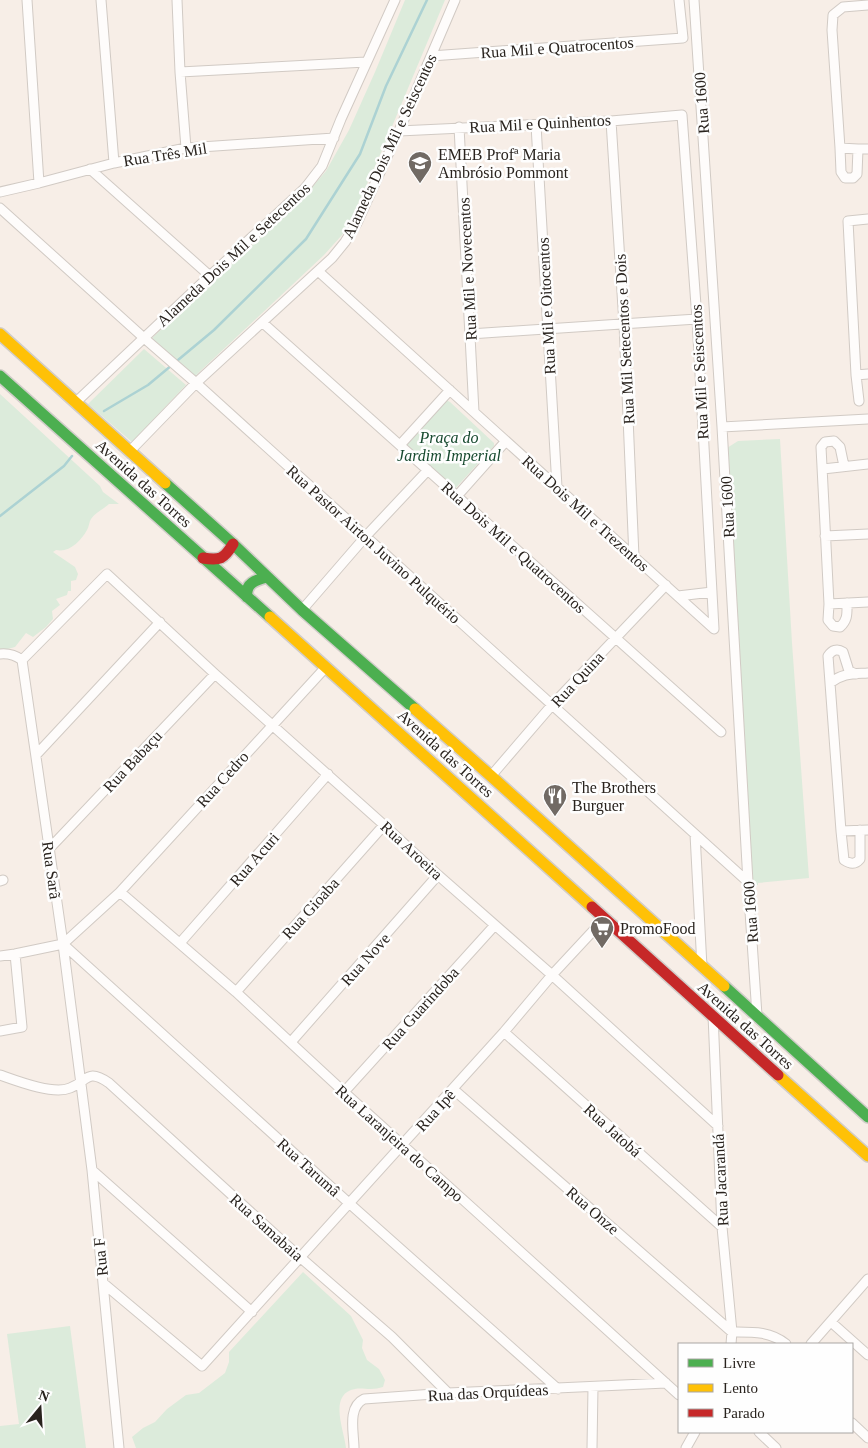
<svg xmlns="http://www.w3.org/2000/svg" width="868" height="1448" font-family="'Times New Roman',serif">
  <style>
    .green { fill: #dcebdb }
    .lines { fill: none; stroke-linecap: round; stroke-linejoin: round }
    .stream { stroke: #acd2d3; stroke-width: 2.5 }
    .street-casing { stroke: #d1cac4; stroke-width: 11 }
    .fast-casing { stroke: #d1cdc9; stroke-width: 14 }
    .slow-casing { stroke: #d1cdc9; stroke-width: 14 }
    .jam-casing { stroke: #d1cdc9; stroke-width: 14 }
    .street { stroke: #fefcfb; stroke-width: 9 }
    .fast { stroke: #4caf50; stroke-width: 11 }
    .slow { stroke: #ffc107; stroke-width: 11 }
    .jam { stroke: #c62828; stroke-width: 11 }
    .labels { text-anchor: middle; stroke-width: 5; stroke-linejoin: round; paint-order: stroke }
    .street-label { font-size: 16px; fill: #29231e; stroke: #fefefe }
    .poi-label { font-size: 16px; fill: #29231e; stroke: #fefefe; text-anchor: start }
    .park-label { font-size: 16px; font-style: italic; fill: #16492e; stroke: #fefefe }
  </style>
  <rect width="100%" height="100%" fill="#f7eee7"/>
  <path class="green" d="M405,0H445L383,148L350,222L342,235L324,255L195,376L152,338L298,203L326,171L349,130L375,72Z
    M144,349L186,385L132,442L88,404Z
    M0,394L100,486L103,492L119,504H109C104,509 96,512 91,519C89,522 89,527 87,530C81,541 69,553 56,550L53,552L75,567L78,574L76,580L71,581V591H68L67,595L56,599L60,605L52,611L53,619L46,627L33,637L26,633L15,647L0,651Z
    M446,400L450,402L494,443V446L452,492L403,447Z
    M780,439L792,643L809,878L758,883V885H749L727,448L738,441Z
    M303,1272L351,1316L363,1340L362,1348L367,1360L379,1369L385,1380L383,1387C379,1388 375,1389 371,1389C365,1389 360,1388 355,1389C328,1394 344,1430 346,1448H136L132,1437L143,1428L155,1422L167,1409L186,1395L199,1393L225,1373L229,1362V1352Z
    M70,1326L86,1448H0V1426L19,1424L7,1334Z"/>
  <g class="lines">
    <path class="stream" d="M104,411L148,385L214,330L306,239L360,154L386,86L427,0
      M0,516L64,466L72,456"/>
    <g class="street-casing">
      <path id="street" d="M27,0L39,183
        M101,0L114,163
        M177,0L180,72L186,148
        M694,0L722,427L748,882L757,1015
        M868,5L843,7L833,15L832,30L840,148L858,149H868
        M431,56L683,38L679,0
        M180,72L366,62
        M611,121L624,324L634,557
        M536,125L557,487
        M459,127L474,412
        M399,131L611,121L682,115L697,319L714,629
        M840,148L841,172L845,178H853L857,174L858,149
        M90,169L210,276
        M0,192L39,183L114,163L186,148L334,138
        M0,208L144,338L196,383L748,882
        M318,271L714,629
        M263,323L721,732
        M470,334L697,319
        M856,375L868,374
        M859,401L856,375L848,221L868,219
        M75,403L200,285L305,188L322,166L341,119L395,0
        M722,427L868,419
        M400,445L450,390
        M130,451L196,383L332,258L345,242L357,223L402,124L455,0
        M844,466L840,447L834,441L825,442L821,447L829,604L828,620L833,626L840,627C848,620 847,613 847,603
        M823,469L868,464
        M457,496L506,441
        M825,536L868,534
        M678,596L712,592
        M829,604L868,602
        M302,610L366,536L428,470
        M0,654C9,653 15,655 22,660
        M22,660L107,574L215,674L384,825L438,875L552,975L718,1126
        M22,660L63,944L92,1170L119,1448
        M856,674L849,671L843,652C837,648 832,650 828,656L830,683C843,673 852,674 868,673
        M830,683L841,831L868,830
        M36,755L160,622
        M491,776L552,705L666,585
        M841,831L844,860C850,864 855,865 860,859V830
        M695,834L702,967
        M49,849L215,674
        M0,881L3,880
        M120,892L236,992L344,1092L679,1395
        M180,943L328,774
        M63,944L350,1204L558,1389
        M63,944L120,892L326,667
        M0,956L15,954L63,944
        M236,992L384,825
        M713,1015L722,1227L732,1332L731,1344
        M0,1031L22,1027L15,954
        M504,1032L722,1227
        M291,1042L438,875
        M0,1075C17,1081 53,1095 70,1088C88,1081 87,1068 109,1083L301,1258L392,1337L448,1393
        M453,1089L732,1332C752,1332 770,1331 786,1344
        M344,1092L495,925
        M92,1170L252,1312
        M103,1283L202,1366L504,1032L552,975L605,918
        M831,1322L868,1355
        M811,1344L868,1279
        M852,1423L868,1438
        M759,1432L776,1448
        M354,1448C354,1433 347,1407 364,1399L448,1393L666,1383
        M592,1448L593,1387
        M686,1448L695,1432"/>
    </g>
    <g class="fast-casing">
      <path id="fast" d="M0,376L270,617
        M165,483L233,544L302,610L415,709
        M247,597C245,583 256,580 267,577
        M724,986L868,1117"/>
    </g>
    <g class="slow-casing">
      <path id="slow" d="M0,334L165,483
        M270,617L592,907
        M415,709L491,776L724,986
        M778,1075L868,1156"/>
    </g>
    <g class="jam-casing">
      <path id="jam" d="M203,558C220,561 224,559 233,544
        M592,907L778,1075"/>
    </g>
    <use href="#street" class="street"/>
    <use href="#fast" class="fast"/>
    <use href="#slow" class="slow"/>
    <use href="#jam" class="jam"/>
  </g>
  <defs>
    <g id="school-pin" transform="scale(1.25)"><path d="M0 17L-7.5 6A9.5 9.5 0 1 1 7.5 6Z" fill="#716a64" stroke="#fefefe"/><path d="M0-5L7-2L0 1L-7-2ZM-4 1L0 2.5L4 1V4Q0 6-4 4Z" fill="#fff"/></g>
    <g id="restaurant-pin" transform="scale(1.25)"><path d="M0 17L-7.5 6A9.5 9.5 0 1 1 7.5 6Z" fill="#716a64" stroke="#fefefe"/><path d="M-5-6h1v4h1v-4h1v4h1v-4h1v5L-1.5 .5V6h-2V.5L-5-1ZM5-6V6H3V1.5H1.5Q1.5-4 5-6Z" fill="#fff"/></g>
    <g id="supermarket-pin" transform="scale(1.25)"><path d="M0 17L-7.5 6A9.5 9.5 0 1 1 7.5 6Z" fill="#716a64" stroke="#fefefe"/><path d="M-6-5.5h2.5l.6 2H6L4.5 2H-2.5L-4.4-4H-6ZM-1.5 3.2a1.3 1.3 0 1 0 .1 0ZM3 3.2a1.3 1.3 0 1 0 .1 0Z" fill="#fff"/></g>
  </defs>
  <g fill-rule="evenodd">
    <use href="#school-pin" x="420" y="163"/>
    <use href="#restaurant-pin" x="555" y="796"/>
    <use href="#supermarket-pin" x="602" y="928"/>
  </g>
  <g class="labels">
    <g class="street-label">
      <text transform="translate(557 47) rotate(-4)" y="6">Rua Mil e Quatrocentos</text>
      <text transform="translate(701 103) rotate(-94)" y="6">Rua 1600</text>
      <text transform="translate(540 123) rotate(-3)" y="6">Rua Mil e Quinhentos</text>
      <text transform="translate(389 146) rotate(-65)" y="6">Alameda Dois Mil e Seiscentos</text>
      <text transform="translate(165 154) rotate(-9)" y="6">Rua Três Mil</text>
      <text transform="translate(233 254) rotate(-43)" y="6">Alameda Dois Mil e Setecentos</text>
      <text transform="translate(467 269) rotate(-93)" y="6">Rua Mil e Novecentos</text>
      <text transform="translate(546 306) rotate(-93)" y="6">Rua Mil e Oitocentos</text>
      <text transform="translate(624 339) rotate(-93)" y="6">Rua Mil Setecentos e Dois</text>
      <text transform="translate(699 372) rotate(-93)" y="6">Rua Mil e Seiscentos</text>
      <text transform="translate(144 483) rotate(42)" y="6">Avenida das Torres</text>
      <text transform="translate(727 507) rotate(-93)" y="6">Rua 1600</text>
      <text transform="translate(586 513) rotate(42)" y="6">Rua Dois Mil e Trezentos</text>
      <text transform="translate(374 544) rotate(42)" y="6">Rua Pastor Airton Juvino Pulquério</text>
      <text transform="translate(514 547) rotate(42)" y="6">Rua Dois Mil e Quatrocentos</text>
      <text transform="translate(577 679) rotate(-47)" y="6">Rua Quina</text>
      <text transform="translate(446 753) rotate(42)" y="6">Avenida das Torres</text>
      <text transform="translate(132 761) rotate(-47)" y="6">Rua Babaçu</text>
      <text transform="translate(222 779) rotate(-48)" y="6">Rua Cedro</text>
      <text transform="translate(412 850) rotate(43)" y="6">Rua Aroeira</text>
      <text transform="translate(254 859) rotate(-49)" y="6">Rua Acuri</text>
      <text transform="translate(52 870) rotate(82)" y="6">Rua Sarã</text>
      <text transform="translate(310 908) rotate(-48)" y="6">Rua Gioaba</text>
      <text transform="translate(750 912) rotate(-94)" y="6">Rua 1600</text>
      <text transform="translate(365 959) rotate(-48)" y="6">Rua Nove</text>
      <text transform="translate(420 1008) rotate(-48)" y="6">Rua Guarindoba</text>
      <text transform="translate(746 1025) rotate(42)" y="6">Avenida das Torres</text>
      <text transform="translate(435 1110) rotate(-48)" y="6">Rua Ipê</text>
      <text transform="translate(613 1130) rotate(42)" y="6">Rua Jatobá</text>
      <text transform="translate(400 1143) rotate(42)" y="6">Rua Laranjeira do Campo</text>
      <text transform="translate(309 1167) rotate(42)" y="6">Rua Tarumâ</text>
      <text transform="translate(720 1180) rotate(-93)" y="6">Rua Jacarandá</text>
      <text transform="translate(593 1210) rotate(41)" y="6">Rua Onze</text>
      <text transform="translate(267 1227) rotate(42)" y="6">Rua Samabaia</text>
      <text transform="translate(100 1257) rotate(-96)" y="6">Rua F</text>
      <text transform="translate(488 1392) rotate(-3)" y="6">Rua das Orquídeas</text>
    </g>
    <g class="poi-label">
      <text x="438" y="160">EMEB Profª Maria<tspan x="438" dy="18">Ambrósio Pommont</tspan></text>
      <text x="572" y="793">The Brothers<tspan x="572" dy="18">Burguer</tspan></text>
      <text x="620" y="934">PromoFood</text>
    </g>
    <g class="park-label">
      <text x="449" y="443">Praça do<tspan x="449" dy="18">Jardim Imperial</tspan></text>
    </g>
  </g>
  <rect x="678" y="1343" width="175" height="90" fill="#fefefe" stroke="#a9a6a4"/>
  <rect x="688" y="1359" width="25" height="8" fill="#4caf50" stroke="#a9a6a4"/>
  <text x="723" y="1368" font-size="15" fill="#29231e">Livre</text>
  <rect x="688" y="1384" width="25" height="8" fill="#ffc107" stroke="#a9a6a4"/>
  <text x="723" y="1393" font-size="15" fill="#29231e">Lento</text>
  <rect x="688" y="1409" width="25" height="8" fill="#c62828" stroke="#a9a6a4"/>
  <text x="723" y="1418" font-size="15" fill="#29231e">Parado</text>
  <g transform="translate(40 1408) rotate(18)" stroke="#fefefe" stroke-width="4" paint-order="stroke">
  <path d="M0-4L9 19L0 12L-9 19Z" fill="#29231e"/>
  <text y="-8" font-size="14" font-weight="bold" text-anchor="middle" fill="#29231e">N</text>
  </g>
</svg>
